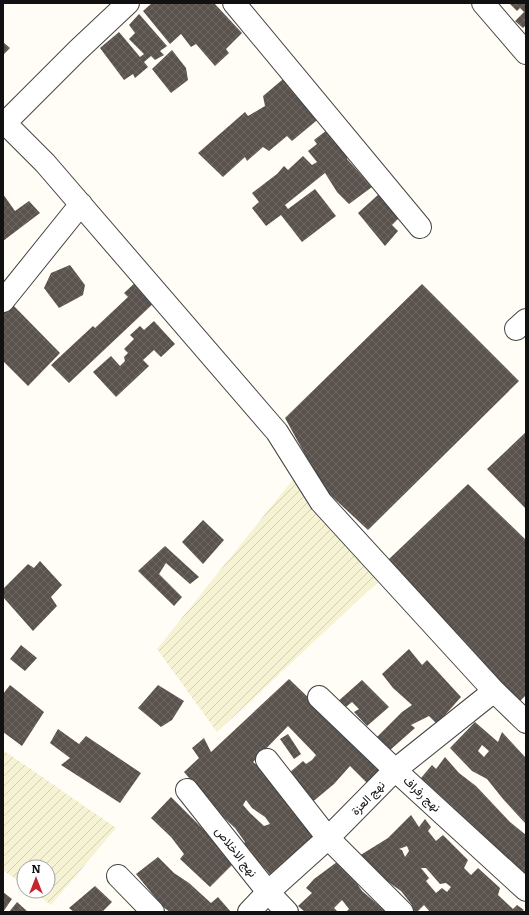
<svg xmlns="http://www.w3.org/2000/svg" width="529" height="915" font-family="Literata,Vazirmatn,serif">
  <style>
    .farmland { fill: url(#farmland-furrows) }
    .building { fill: url(#building-cross-hatch); fill-rule: evenodd }
    .lines { fill: none; stroke-linecap: round; stroke-linejoin: round }
    .minor-casing { stroke: #444; stroke-width: 24 }
    .minor { stroke: #fff; stroke-width: 22 }
    .labels { text-anchor: middle; stroke-width: 4; stroke-linejoin: round; paint-order: stroke }
    .street-label { font-size: 12px; fill: #111; stroke: #fff }
  </style>
  <defs>
    <pattern id="farmland-furrows" width="10" height="10" patternUnits="userSpaceOnUse"><rect width="10" height="10" fill="#f6f3d4"/><path d="M-1 1l2-2M0 10L10 0M9 11l2-2" fill="none" stroke="#d2cfb5"/></pattern>
    <pattern id="building-cross-hatch" width="8" height="8" patternUnits="userSpaceOnUse"><rect width="8" height="8" fill="#5a524d"/><path d="M0 0l8 8M0 8l8-8" fill="none" stroke="#6d6662"/></pattern>
  </defs>
  <rect width="100%" height="100%" fill="#fffdf5"/>
  <path class="farmland" d="M294,478L378,582L217,732L157,649Z
    M3,750L116,828L51,905L32,891H48V867H24V885L3,870Z"/>
  <path class="building" d="M152,3H214L242,33L226,49L229,53L215,66L196,44L191,47L181,34L170,44L143,11Z
    M509,3H526V25L523,28L515,21L524,12L520,8L517,11Z
    M139,14L167,46L160,51L164,55L155,60L151,56L144,62L148,67L135,78L133,74L124,80L100,48L119,32L140,57L144,54L129,39L135,33L129,25Z
    M3,42L10,48L3,55Z
    M172,50L186,68L188,80L171,93L152,69Z
    M288,75L322,116L292,141L287,136L269,151L263,147L247,161L245,157L223,177L198,153L245,112L248,116L265,106L263,96Z
    M331,127L351,152L347,159L372,187L349,204L337,192L325,173L285,205L288,209L315,189L336,216L302,242L281,215L266,226L252,208L259,202L252,193L277,174L284,166L288,170L303,156L312,165L317,162L308,151L317,144L314,140Z
    M3,194L15,211L29,201L40,213L3,241Z
    M379,194L400,217L392,225L398,231L385,246L358,213Z
    M70,265L85,285L83,295L59,308L44,288L51,273Z
    M137,281L156,301L69,383L51,365L93,326L95,328L128,297L124,293Z
    M422,284L519,381L368,530L324,489L285,418Z
    M9,301L60,353L28,386L3,361V309Z
    M154,321L175,344L161,357L154,350L143,360L149,366L116,397L93,372L111,356L120,366L125,361L124,357L128,353L124,349L134,339L130,335L140,326L144,330Z
    M526,432V509L487,469Z
    M468,484L526,540V695L519,702L388,560Z
    M203,520L224,540L203,564L182,542Z
    M165,546L199,577L190,584L166,563L159,574L182,597L174,606L138,571Z
    M40,561L62,585L51,597L57,606L33,631L3,597V589L28,564L34,568Z
    M21,645L37,658L25,671L10,659Z
    M409,649L422,665L427,660L461,697L437,724L429,716L411,725L415,728L389,751L377,737L402,712L412,705L393,688L382,674Z
    M289,679L386,772L370,786L350,766L334,784L310,804L289,773L303,761L306,764L312,760L316,755L288,726L253,762L277,781L320,833L296,852L300,860L275,880L243,844L245,842L235,828L222,816L184,772L199,758L192,748L204,738L211,752ZM246,800L252,808L265,817L270,824L264,826L250,813L243,805Z
    M362,680L389,707L367,726L354,712L359,709L352,702L342,710L336,703Z
    M10,685L44,712L22,746L3,732V694Z
    M158,685L184,701L172,720L161,727L138,708Z
    M475,722L498,742L502,732L526,758V822L525,823L503,799L487,779L472,771L450,748ZM482,745L489,751L484,757L478,751Z
    M58,729L79,744L86,736L141,773L120,803L61,765L70,758L50,743Z
    M288,734L301,754L294,759L280,739Z
    M445,757L459,773L476,786L510,822L526,835V881L450,813L454,808L421,778L432,765L436,769Z
    M171,797L219,845L240,857L210,887L180,859L184,854L171,837L151,818Z
    M411,815L419,827L425,819L431,827L428,831L436,841L443,835L468,860L464,868L471,875L478,868L500,888L498,895L513,909L517,905L524,910L521,912H430L424,905L417,912H413L409,907L412,905L401,891L380,876L359,856L388,838ZM407,846L409,851L405,857L402,850L399,849ZM421,868H426L440,884L446,883L451,887L447,892L442,888L436,893L426,881L429,878Z
    M158,857L174,873L189,883L211,903L218,897L231,912H170L163,907L136,874Z
    M341,859L362,880L358,885L362,891L381,907L384,905L390,912H346L349,909L342,900L334,908L338,912H305L298,906L312,893L306,888L314,879Z
    M95,886L112,902L102,912H74L69,908Z
    M3,892L12,899L3,912Z
    M17,902L28,912H9Z"/>
  <g class="lines">
    <g class="minor-casing">
      <path id="minor" d="M234,3L420,227
        M483,3L526,53
        M3,121L45,163L277,432L321,502L494,691L526,722
        M5,123L78,50L128,3
        M3,301L81,204
        M516,329L526,320
        M319,697L395,770L526,890
        M267,760L328,838L402,912
        M187,790L268,892L287,912
        M118,876L153,912
        M249,912L268,892L328,838L395,770L494,691"/>
    </g>
    <use href="#minor" class="minor"/>
  </g>
  <g class="labels">
    <g class="street-label">
      <text transform="translate(422 794) rotate(43)" y="4">نهج رفراف</text>
      <text transform="translate(368 798) rotate(-46)" y="4">نهج العزة</text>
      <text transform="translate(236 852) rotate(52)" y="4">نهج الاخلاص</text>
    </g>
  </g>
  <rect width="529" height="915" fill="none" stroke="#111111" stroke-width="8"/>
  <g transform="translate(36 879)"><circle r="19" fill="#ffffff" stroke="#a0a0a0"/>
  <path d="M0-3L7 15L0 10L-7 15Z" fill="#c4262e"/>
  <text y="-6" font-size="11" font-weight="bold" text-anchor="middle" fill="#111111">N</text>
  </g>
</svg>
